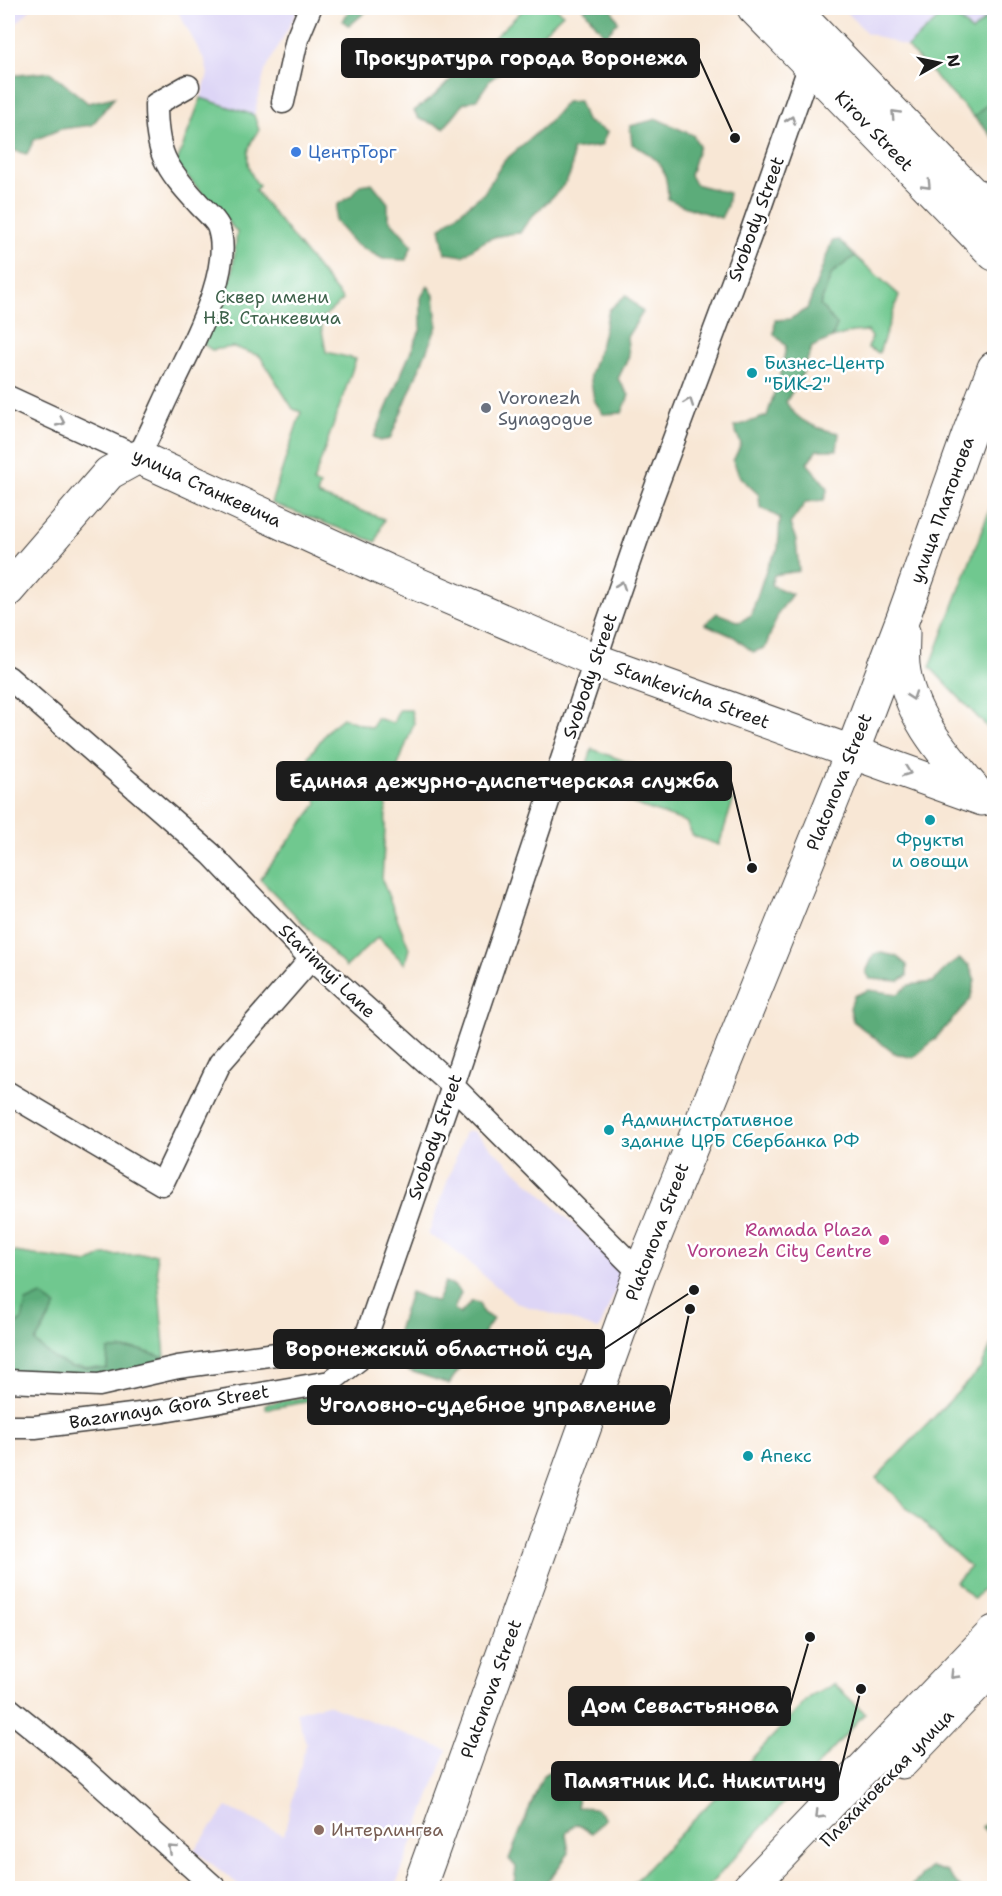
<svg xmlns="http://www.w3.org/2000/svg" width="1002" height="1896" font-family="'Shantell Sans',sans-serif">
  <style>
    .built { fill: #ddd5f6 }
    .green { fill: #6fc88f; stroke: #467256; stroke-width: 1.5 }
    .forest { fill: #5bac7a; stroke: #3c644b; stroke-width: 1.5 }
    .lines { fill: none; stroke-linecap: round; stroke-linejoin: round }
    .street-casing { stroke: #3d3a38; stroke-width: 25 }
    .secondary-casing { stroke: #3d3a38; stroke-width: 35 }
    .street { stroke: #fff; stroke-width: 22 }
    .secondary { stroke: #fff; stroke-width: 33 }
    .oneway { stroke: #999 }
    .shop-dot { fill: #3f7fe0; stroke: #fff; stroke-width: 2 }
    .culture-dot { fill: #0f9aa8; stroke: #fff; stroke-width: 2 }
    .worship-dot { fill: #6b7280; stroke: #fff; stroke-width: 2 }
    .hotel-dot { fill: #d1479c; stroke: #fff; stroke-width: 2 }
    .education-dot { fill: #8d6e63; stroke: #fff; stroke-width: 2 }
    .labels { text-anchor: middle; stroke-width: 5; stroke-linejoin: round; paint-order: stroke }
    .street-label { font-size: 18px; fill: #1c1c1c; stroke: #fff }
    .shop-label { font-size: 18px; fill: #366cbe; stroke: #fff; text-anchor: start }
    .park-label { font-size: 18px; fill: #3d614a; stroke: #fff }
    .culture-label { font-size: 18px; fill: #0d838f; stroke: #fff; text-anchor: start }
    .worship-label { font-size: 18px; fill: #5b616d; stroke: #fff; text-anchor: start }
    .hotel-label { font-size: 18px; fill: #b23c85; stroke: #fff; text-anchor: end }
    .education-label { font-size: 18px; fill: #785e54; stroke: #fff; text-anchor: start }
    .leader { fill: none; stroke: #1c1c1c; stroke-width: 2 }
    .callout-dot { fill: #1c1c1c; stroke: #fff; stroke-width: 2 }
    .callout { fill: #1c1c1c; stroke: #1c1c1c; stroke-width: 2 }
    .callout-label { font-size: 20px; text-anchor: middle; font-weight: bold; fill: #fff }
  </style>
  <rect width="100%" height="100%" fill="#fff"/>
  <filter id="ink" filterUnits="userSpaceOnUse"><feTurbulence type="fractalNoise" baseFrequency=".0167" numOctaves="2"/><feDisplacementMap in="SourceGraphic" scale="12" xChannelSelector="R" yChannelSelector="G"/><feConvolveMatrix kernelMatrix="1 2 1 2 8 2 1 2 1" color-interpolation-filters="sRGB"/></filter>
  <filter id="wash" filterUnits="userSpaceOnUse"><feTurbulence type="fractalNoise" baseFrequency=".008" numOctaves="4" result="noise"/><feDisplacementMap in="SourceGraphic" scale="24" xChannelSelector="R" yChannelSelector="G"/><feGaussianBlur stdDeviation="1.35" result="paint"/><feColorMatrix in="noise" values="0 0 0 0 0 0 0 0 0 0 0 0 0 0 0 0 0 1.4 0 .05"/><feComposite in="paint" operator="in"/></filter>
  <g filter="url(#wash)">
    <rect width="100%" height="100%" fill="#f8e7d5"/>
    <path class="built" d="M8,8H32L8,32Z
      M176,8H299L265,71L254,115L201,98L208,74L205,61Z
      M843,8H994V10L972,32L949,9L907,47L867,33Z
      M473,1131L624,1271L599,1330L566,1318L516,1303L448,1245L428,1235L465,1132Z
      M327,1704L447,1750L395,1888H243L194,1850L227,1807L284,1835L306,1743L296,1712Z"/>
    <path class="green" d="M525,8H556L563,14L505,69L506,51L490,48L479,52Z
      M949,9L972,32L994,10V138L907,47Z
      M201,98L254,115L259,130C244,148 244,168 259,186L255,190L343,300L320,320L326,352L356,359L313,483L320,485L317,495L384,519L376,542L271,503L301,412L293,409L260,356L233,347L212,350L201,343L232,276L237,232L176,164Z
      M855,256L899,295L879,353L868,348L872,337L867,331L852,332L832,338L837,325L820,305L832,273Z
      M994,498V723L989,729L930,667Z
      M399,710H411L414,723L387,795L382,880L409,948L405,964L378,937L346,967L260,879L317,804L309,756L329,729L343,718L372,728L376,718L393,723Z
      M592,749L733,801L719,845L693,836L686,822L602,793L607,780L585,770Z
      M8,1251L88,1263L103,1255L156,1254L165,1358L137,1349L108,1350L107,1369L71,1367L53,1358L35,1342L49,1319L22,1320L9,1328C6,1321 7,1312 10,1305L8,1304Z
      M994,1339V1578L974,1599L956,1582L970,1567L876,1478L981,1368Z
      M341,1391V1396L266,1409L265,1404Z
      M834,1684L865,1713L707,1888H629L810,1697Z"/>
    <path class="forest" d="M350,8H370L349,26L343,21Z
      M583,8H611L618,22L605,36Z
      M490,47L507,51L505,69L490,80L477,99L463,104L444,128L419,119L414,111L435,95L479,52Z
      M50,72L88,103L115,97L92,125L61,129L34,140L27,154L8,149V76Z
      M994,97V138L974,117Z
      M579,101L586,121L607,132L601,146L572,150C572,158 573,168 570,174C560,197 533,209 520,233C493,235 485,239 463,256L445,253L440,228L484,193L504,161L548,123L566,102Z
      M657,119L693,135L699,146L690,175L695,184L729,193L727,206L721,218L686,207L668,199C667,165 660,160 632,144L630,126Z
      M372,183L388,203V218L412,245L406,260L383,259L355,244L335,221L337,205L352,195L360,185Z
      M839,240L855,256L832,273L820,305L837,325L832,338L812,347L802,375L786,402C797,422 817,429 839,433L837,450H817L807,463L828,488L824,500L806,502L790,524L796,540L799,571L774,575L771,585L792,594L779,612L765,648L753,652L734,637L705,624L717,613L740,622L751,615L767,567L778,549L780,518L760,507L759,495L740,477L733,461L741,444L734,427L767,416L782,368L786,346L774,334L775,320L790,319L807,309L832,241Z
      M428,286L434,295L437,326L390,439L380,441L374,437L421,328V297Z
      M626,295L643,312L627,337L629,356L618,379L629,395L622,413L603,414L594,400L590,375L601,343L609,310Z
      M881,953L896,956L907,965V976L899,981L870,979L866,972L874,954Z
      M959,959L969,965L975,980L970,1000L935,1039L913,1058L894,1053L853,1021L850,1008L854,996L868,990L898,994L909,985L933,982L946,968Z
      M445,1282L453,1285L461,1293L454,1309L460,1314L472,1301L479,1303L483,1313L493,1319L449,1384L407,1370L413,1356L421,1358L425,1345L397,1334L410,1292L437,1302Z
      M41,1295L56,1306L35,1342L53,1358L71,1367L107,1369L108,1350L137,1349L165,1358L164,1365L101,1379L8,1374V1325L10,1328L22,1320L26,1302Z
      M560,1765L566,1772L567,1781L578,1785L577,1807L596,1808L605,1819L592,1833L576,1824L566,1833L569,1853C551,1876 546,1895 514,1884L516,1867L509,1859L543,1775Z
      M994,1816V1840L982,1827Z
      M931,1867L947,1872L961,1888H909Z"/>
  </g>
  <g filter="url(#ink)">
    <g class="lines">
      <g class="street-casing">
        <path id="street" d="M283,102L297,39L310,8
          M8,397L138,457C152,431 163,404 176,378C194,340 234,268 218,226C214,218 203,209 197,202C165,167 156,153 156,104L188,86
          M8,677L211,854L311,959L453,1086L640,1273
          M8,1093L162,1184L220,1063L311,959
          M8,1381L99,1385L178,1367L336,1346L358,1360
          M8,1427H35L164,1411L330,1382L358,1360L453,1086L603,637L640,530L750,236L810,65
          M8,1708L81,1767L215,1888"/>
      </g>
      <g class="secondary-casing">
        <path id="secondary" d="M754,8L994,254
          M792,8L994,216
          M8,590L109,473L138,457L387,571L595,660L982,799
          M903,632C903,642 902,654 903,665C909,719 949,759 982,799
          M902,1762L994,1666
          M419,1888L640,1273L852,752L903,618L968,436L994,368
          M749,1888L994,1632"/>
      </g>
      <use href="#street" class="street"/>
      <use href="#secondary" class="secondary"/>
    </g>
    <defs><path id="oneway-chevron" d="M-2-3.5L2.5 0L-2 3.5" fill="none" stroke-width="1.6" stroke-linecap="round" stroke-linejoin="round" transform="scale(1.5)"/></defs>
    <g class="oneway">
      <use href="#oneway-chevron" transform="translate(895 114) rotate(-134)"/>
      <use href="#oneway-chevron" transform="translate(791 120) rotate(-71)"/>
      <use href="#oneway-chevron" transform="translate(927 185) rotate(46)"/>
      <use href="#oneway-chevron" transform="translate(689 402) rotate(-70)"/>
      <use href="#oneway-chevron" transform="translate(61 422) rotate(25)"/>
      <use href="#oneway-chevron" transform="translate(621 585) rotate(-71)"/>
      <use href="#oneway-chevron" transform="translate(912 696) rotate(71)"/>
      <use href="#oneway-chevron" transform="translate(907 772) rotate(20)"/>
      <use href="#oneway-chevron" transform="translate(954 1675) rotate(134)"/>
      <use href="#oneway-chevron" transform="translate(819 1815) rotate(134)"/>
      <use href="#oneway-chevron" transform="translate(172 1849) rotate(-138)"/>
    </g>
  </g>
  <circle class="shop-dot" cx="296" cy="152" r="6"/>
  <g class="culture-dot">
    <circle cx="752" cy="373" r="6"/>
    <circle cx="930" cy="820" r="6"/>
    <circle cx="609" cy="1130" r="6"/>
    <circle cx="748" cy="1456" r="6"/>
  </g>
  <circle class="worship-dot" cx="486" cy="408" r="6"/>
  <circle class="hotel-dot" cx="884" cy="1240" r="6"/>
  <circle class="education-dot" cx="319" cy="1830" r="6"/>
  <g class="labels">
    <g class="street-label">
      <text transform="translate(874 131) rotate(46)" y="6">Kirov Street</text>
      <text transform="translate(756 219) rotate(-70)" y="6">Svobody Street</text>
      <text transform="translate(207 488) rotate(25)" y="6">улица Станкевича</text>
      <text transform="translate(942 510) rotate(-70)" y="6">улица Платонова</text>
      <text transform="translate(590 676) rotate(-71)" y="6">Svobody Street</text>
      <text transform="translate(692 695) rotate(20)" y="6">Stankevicha Street</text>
      <text transform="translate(839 782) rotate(-68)" y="6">Platonova Street</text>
      <text transform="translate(327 971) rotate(44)" y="6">Starinnyi Lane</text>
      <text transform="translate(435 1137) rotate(-71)" y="6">Svobody Street</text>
      <text transform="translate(657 1232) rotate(-69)" y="6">Platonova Street</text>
      <text transform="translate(169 1407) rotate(-9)" y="6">Bazarnaya Gora Street</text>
      <text transform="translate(491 1689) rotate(-70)" y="6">Platonova Street</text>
      <text transform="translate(887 1778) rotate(-46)" y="6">Плехановская улица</text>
    </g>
    <g class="shop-label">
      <text x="308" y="158">ЦентрТорг</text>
    </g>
    <g class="park-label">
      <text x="272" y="303">Сквер имени<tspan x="272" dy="21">Н.В. Станкевича</tspan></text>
    </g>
    <g class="culture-label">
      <text x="764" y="369">Бизнес-Центр<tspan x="764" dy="21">"БИК-2"</tspan></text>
      <text x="930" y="846" text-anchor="middle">Фрукты<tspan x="930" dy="21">и овощи</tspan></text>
      <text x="621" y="1126">Административное<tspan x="621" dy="21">здание ЦРБ Сбербанка РФ</tspan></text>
      <text x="760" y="1462">Апекс</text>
    </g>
    <g class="worship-label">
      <text x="498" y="404">Voronezh<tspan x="498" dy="21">Synagogue</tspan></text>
    </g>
    <g class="hotel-label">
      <text x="872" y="1236">Ramada Plaza<tspan x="872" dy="21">Voronezh City Centre</tspan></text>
    </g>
    <g class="education-label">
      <text x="331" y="1836">Интерлингва</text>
    </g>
  </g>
  <path class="leader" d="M735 138L699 58M752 868L731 781M694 1290L604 1349M690 1309L669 1405M810 1637L790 1706M861 1689L838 1781"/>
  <g class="callout-dot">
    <circle cx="735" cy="138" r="6"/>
    <circle cx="752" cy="868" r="6"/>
    <circle cx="694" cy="1290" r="6"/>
    <circle cx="690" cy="1309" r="6"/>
    <circle cx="810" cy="1637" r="6"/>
    <circle cx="861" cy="1689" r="6"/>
  </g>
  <g class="callout">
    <rect x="342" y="39" width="357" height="38" rx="6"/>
    <rect x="277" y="762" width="454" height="38" rx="6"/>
    <rect x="274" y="1330" width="330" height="38" rx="6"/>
    <rect x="308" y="1386" width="361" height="38" rx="6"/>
    <rect x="569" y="1687" width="221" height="38" rx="6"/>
    <rect x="552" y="1762" width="286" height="38" rx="6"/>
  </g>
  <g class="callout-label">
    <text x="521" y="65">Прокуратура города Воронежа</text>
    <text x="504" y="788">Единая дежурно-диспетчерская служба</text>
    <text x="439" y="1356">Воронежский областной суд</text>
    <text x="488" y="1412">Уголовно-судебное управление</text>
    <text x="680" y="1713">Дом Севастьянова</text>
    <text x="695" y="1788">Памятник И.С. Никитину</text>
  </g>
  <rect width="1002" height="1896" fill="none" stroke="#fff" stroke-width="30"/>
  <g transform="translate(939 63) rotate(81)" stroke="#ffffff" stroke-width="4.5" paint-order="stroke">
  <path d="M0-4.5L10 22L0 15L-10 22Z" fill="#1c1c1c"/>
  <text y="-9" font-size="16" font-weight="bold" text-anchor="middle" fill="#1c1c1c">N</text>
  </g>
</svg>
